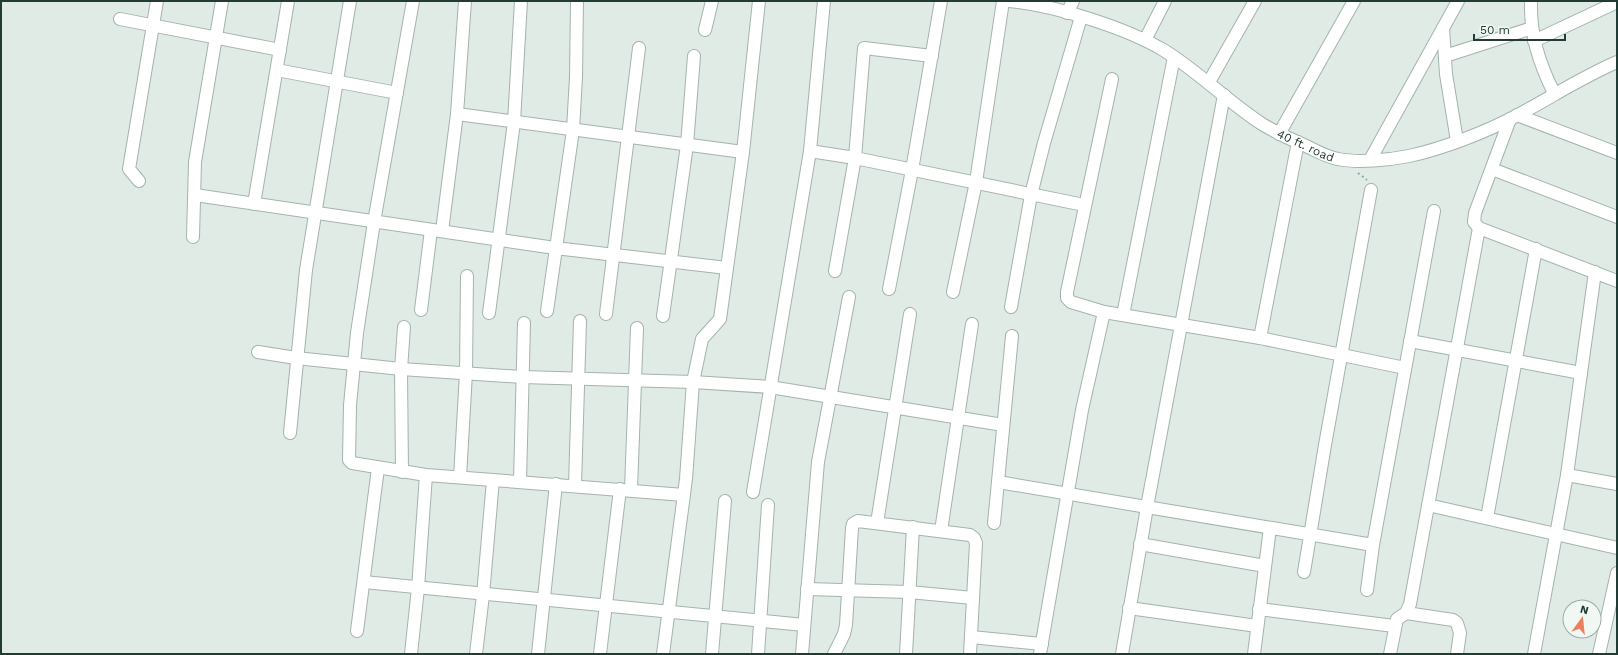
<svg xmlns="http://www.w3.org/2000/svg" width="1618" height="655" font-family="'Work Sans',sans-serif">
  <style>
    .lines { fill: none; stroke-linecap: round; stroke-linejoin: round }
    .minor-casing { stroke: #a4b3ad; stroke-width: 14 }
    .path { stroke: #82aea0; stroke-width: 2; stroke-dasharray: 2 3; stroke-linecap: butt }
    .minor { stroke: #fff; stroke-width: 12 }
    .labels { text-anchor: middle; stroke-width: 4; stroke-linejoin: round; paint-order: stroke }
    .street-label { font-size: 12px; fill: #223b34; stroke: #f1f8f4 }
  </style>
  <rect width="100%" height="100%" fill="#e1ebe6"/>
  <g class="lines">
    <g class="minor-casing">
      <g id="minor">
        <path d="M413,1L374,222L357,333L350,405L349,460L352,463L426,475L493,480"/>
        <path id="s1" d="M1009,1C1054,5 1127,28 1165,51C1200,73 1228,102 1262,124C1275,132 1290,139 1304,145C1315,150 1326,157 1338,159C1358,163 1389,160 1409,156C1442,149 1486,132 1516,116C1550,98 1582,77 1617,62"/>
        <path d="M1531,1C1530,35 1539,63 1554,93"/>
        <path d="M1067,13L1073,1"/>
        <path d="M120,19L280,50"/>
        <path d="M1443,28L1446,74L1457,141"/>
        <path d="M705,30L712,1"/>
        <path d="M1145,40L1165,1"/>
        <path d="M1534,41L1617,2"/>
        <path d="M1445,56L1532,28"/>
        <path d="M277,70L397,93"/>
        <path d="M1112,79L1067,292V298L1071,302L1104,312L1260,338L1405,368"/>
        <path d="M1209,82L1255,1"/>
        <path d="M457,114L743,152"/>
        <path d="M1517,115L1617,153"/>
        <path d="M1510,119L1475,213L1474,222L1479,228L1617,281"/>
        <path d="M1279,134L1354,1"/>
        <path d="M810,151L855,158L1084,205"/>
        <path d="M1370,160L1458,1"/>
        <path d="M1492,169L1617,217"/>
        <path d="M139,181L129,169L157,1"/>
        <path d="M195,195L555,248L727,268"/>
        <path d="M254,204L288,1"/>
        <path d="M442,231L457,114L465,1"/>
        <path d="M193,237L195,162L222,1"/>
        <path d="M835,271L855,158L864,48L932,56"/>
        <path d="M889,289L912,170L941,1"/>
        <path d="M953,292L976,182L1003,1"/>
        <path d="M1011,307L1031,195L1044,143L1081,17"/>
        <path d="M421,310L431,230"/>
        <path d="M547,311L573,130L576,77L577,1"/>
        <path d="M489,313L514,122L521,1"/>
        <path d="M606,314L639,48"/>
        <path d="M1123,315L1174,57"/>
        <path d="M663,316L687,145L694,56"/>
        <path d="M1260,338L1298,142"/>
        <path d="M1410,341L1581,373L1567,475L1534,654"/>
        <path d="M258,352L296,358L401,369L522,377L693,382L770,387L1003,425"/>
        <path d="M1581,373L1595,272"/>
        <path d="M290,433L306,270L350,1"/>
        <path d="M402,472L401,369L404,327"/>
        <path d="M1567,475L1617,484"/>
        <path d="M460,477L466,373L467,276"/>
        <path d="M520,481L524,323"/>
        <path d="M998,482L1373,545"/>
        <path d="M575,485L580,321"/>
        <path d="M631,489L637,328"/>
        <path d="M753,492L810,151L824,1"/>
        <path d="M1428,505L1617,548"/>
        <path d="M1487,518L1536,249"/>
        <path d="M877,523L910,314"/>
        <path d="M994,523L1012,336"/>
        <path d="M941,531L972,324"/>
        <path d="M1140,544L1265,566"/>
        <path d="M1304,572L1325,445L1371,190"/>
        <path d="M364,582L804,625"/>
        <path d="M807,589L909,592L973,598"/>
        <path d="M1367,590L1373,545L1434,211"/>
        <path d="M1129,608L1257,626"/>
        <path d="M1259,609L1394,626"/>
        <path d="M1406,613L1453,620L1457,623L1460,633L1457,654"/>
        <path d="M357,631L378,468"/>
        <path d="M971,637L1042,644"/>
        <path d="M411,654L418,588L426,475"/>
        <path d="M476,654L483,595L493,480L684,495"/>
        <path d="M538,654L556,484"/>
        <path d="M600,654L620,489"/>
        <path d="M663,654L686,479L693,382L702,339L720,319L743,152L759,1"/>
        <path d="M712,654L725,501"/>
        <path d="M758,654L768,505"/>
        <path d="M802,654L818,462L849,297"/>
        <path d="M834,654L844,634L846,625L852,528L853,524L858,521L970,535L974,538L976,543L970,654"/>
        <path d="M906,654L913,527"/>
        <path d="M1040,654L1082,410L1104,312"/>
        <path d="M1122,654L1147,507L1224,95"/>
        <path d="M1254,654L1270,528"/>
        <path d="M1390,654L1397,619L1406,613L1410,604L1479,228"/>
        <path d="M1599,654L1617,573"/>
      </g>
    </g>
    <path class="path" d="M1358,173L1367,180"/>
    <use href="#minor" class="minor"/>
  </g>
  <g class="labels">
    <g class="street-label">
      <text dy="4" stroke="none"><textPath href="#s1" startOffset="335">40 ft. road</textPath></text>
    </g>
  </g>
  <rect width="1618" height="655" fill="none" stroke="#223b34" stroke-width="4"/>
  <g transform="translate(1582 619) rotate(15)"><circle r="19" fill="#f1f8f4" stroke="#9eaca7"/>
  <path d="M0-3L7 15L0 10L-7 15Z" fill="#ee7f5c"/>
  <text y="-6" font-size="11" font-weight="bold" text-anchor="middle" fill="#223b34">N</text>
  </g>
  <path d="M1474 34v6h91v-6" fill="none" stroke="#223b34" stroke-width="2"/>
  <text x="1480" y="34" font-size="12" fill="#223b34" stroke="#f1f8f4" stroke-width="3" paint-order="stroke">50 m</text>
</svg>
